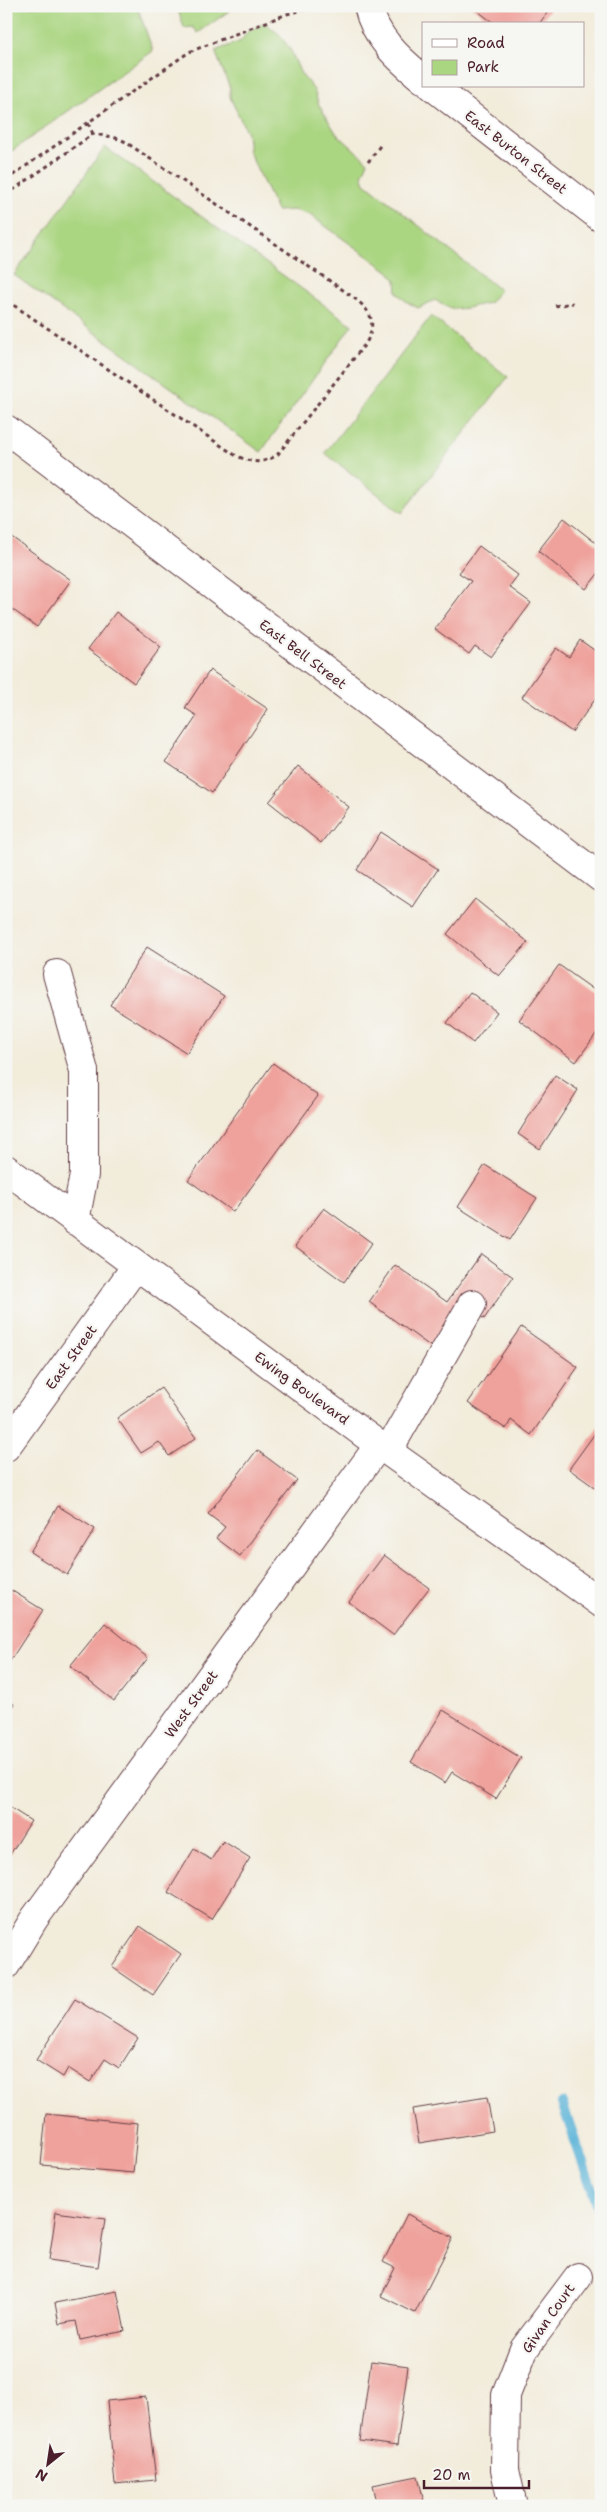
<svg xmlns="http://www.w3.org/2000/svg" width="607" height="2512" font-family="'Shantell Sans',sans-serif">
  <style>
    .green { fill: #aad581; stroke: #7a7a56 }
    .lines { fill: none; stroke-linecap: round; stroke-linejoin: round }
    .stream { stroke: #5bb4d8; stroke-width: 10 }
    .building { fill: #efa19b }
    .minor-casing { stroke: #633e45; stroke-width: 30 }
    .path { stroke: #633e45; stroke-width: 3; stroke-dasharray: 4 4; stroke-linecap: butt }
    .minor { stroke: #fff; stroke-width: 28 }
    .labels { text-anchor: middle; stroke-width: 4.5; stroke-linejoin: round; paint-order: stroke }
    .street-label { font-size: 14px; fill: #4a1f2b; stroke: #f6f6f2 }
  </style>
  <rect width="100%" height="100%" fill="#f6f6f2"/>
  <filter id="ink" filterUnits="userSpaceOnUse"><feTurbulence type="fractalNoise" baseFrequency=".02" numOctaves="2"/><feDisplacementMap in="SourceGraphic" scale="10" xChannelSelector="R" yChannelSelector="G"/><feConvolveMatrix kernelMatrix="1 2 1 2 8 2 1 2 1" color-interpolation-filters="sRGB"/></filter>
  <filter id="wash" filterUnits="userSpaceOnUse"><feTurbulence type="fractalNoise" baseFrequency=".0096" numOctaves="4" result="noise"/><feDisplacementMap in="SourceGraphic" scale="20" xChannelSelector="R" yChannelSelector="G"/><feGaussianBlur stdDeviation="1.12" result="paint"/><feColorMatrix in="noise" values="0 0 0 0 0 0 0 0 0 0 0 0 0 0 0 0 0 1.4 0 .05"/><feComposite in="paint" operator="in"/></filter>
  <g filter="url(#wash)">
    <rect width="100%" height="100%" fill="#f2ecdb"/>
    <path class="green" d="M6,6H137L153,51L6,155Z
      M177,6H229V11L198,33L193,27L184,28Z
      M265,23L280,35L291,51L301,74L314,90L319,105L336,133L368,162L362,175L365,183L500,290L489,303C465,307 457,315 435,300L418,308L407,302L397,293L396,280L388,271L310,215L294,210L277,211L249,152L247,133L230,97V88L215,51L241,41L247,32Z
      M105,147L352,325L261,452L14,275Z
      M431,316L508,377L402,513L325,453Z"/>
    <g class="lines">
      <path class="stream" d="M562,2103L601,2215"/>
    </g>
    <g id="blocks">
      <path class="building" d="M471,6H552L539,24H495Z
        M564,518L601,547V570L586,589L538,551Z
        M6,533L71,580L37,627L6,605Z
        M479,546L518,575L509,587L531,603L491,657L475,646L469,654L435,629L471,581L459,573Z
        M116,612L161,647L134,683L88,649Z
        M580,640L601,655V691L572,732L522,697L556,648L569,657Z
        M210,670L268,709L212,793L166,762L197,716L185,708Z
        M298,766L349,807L321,843L269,802Z
        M381,832L438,869L413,907L357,870Z
        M475,899L528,942L499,976L447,934Z
        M147,947L224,996L187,1053L110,1005Z
        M559,965L601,995V1027L576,1062L519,1020Z
        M470,992L497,1012L473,1043L447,1023Z
        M273,1063L318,1096L233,1212L188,1180Z
        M555,1075L578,1090L540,1149L518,1134Z
        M485,1165L537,1198L510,1240L458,1207Z
        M324,1208L372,1243L344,1282L295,1246Z
        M481,1254L513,1277L484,1319L465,1305L434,1349L369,1302L395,1265L447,1302Z
        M521,1327L578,1367L531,1435L511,1420L506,1429L468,1403Z
        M161,1388L196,1438L169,1456L159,1442L141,1453L117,1418Z
        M601,1425V1492L569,1469Z
        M257,1450L297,1480L240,1556L216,1538L225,1527L208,1514Z
        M58,1506L95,1529L67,1575L30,1552Z
        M384,1555L429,1588L393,1635L349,1602Z
        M6,1587L43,1610L8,1664L6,1663Z
        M105,1623L148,1658L114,1701L70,1666Z
        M6,1700L14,1704L6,1716Z
        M443,1710L521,1758L496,1799L452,1772L445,1783L411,1762Z
        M6,1805L31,1821L6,1861Z
        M223,1841L250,1858L212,1919L168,1892L194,1849L211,1860Z
        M140,1926L181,1954L153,1995L112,1967Z
        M75,1999L138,2038L119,2068L105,2059L90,2082L68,2068L63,2077L36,2060Z
        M487,2097L493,2131L419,2143L413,2109Z
        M46,2114L138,2123L133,2173L41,2165Z
        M56,2212L105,2219L98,2267L49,2260Z
        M407,2214L453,2238L415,2313L381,2296L395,2268L383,2262Z
        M117,2291L125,2331L80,2340L76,2321L59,2324L55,2303Z
        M371,2361L408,2366L397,2446L360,2441Z
        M146,2397L156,2480L115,2484L107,2401Z
        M418,2476L425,2506H378L373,2485Z"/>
    </g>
  </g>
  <g filter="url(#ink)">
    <use href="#blocks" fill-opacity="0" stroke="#633e45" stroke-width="1"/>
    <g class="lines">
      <g class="minor-casing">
        <path id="minor" d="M368,6C375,38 399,59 423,79
          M432,86L601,218
          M6,429L601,878
          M57,974L84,1071V1175L75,1221
          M6,1169L379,1445L601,1603
          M6,1447L136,1266
          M388,1451L472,1304
          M6,1965L34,1919L379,1445
          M513,2506L505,2470L506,2395L524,2349L578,2277"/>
      </g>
      <path class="path" d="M88,123L93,134
        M368,162L382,143
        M6,180L189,52L287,14L320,6
        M6,195L93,134L113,137L124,141L343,290C364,305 381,316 366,343L278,454C263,465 251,463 235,455L6,300
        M555,306L573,303"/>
      <use href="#minor" class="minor"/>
    </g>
  </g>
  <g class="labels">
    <g class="street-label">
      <text transform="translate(516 152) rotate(38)" y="5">East Burton Street</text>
      <text transform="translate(303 654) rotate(37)" y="5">East Bell Street</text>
      <text transform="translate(71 1357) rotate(-54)" y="5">East Street</text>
      <text transform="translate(302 1388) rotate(36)" y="5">Ewing Boulevard</text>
      <text transform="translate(191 1704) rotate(-54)" y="5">West Street</text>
      <text transform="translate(548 2318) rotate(-55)" y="5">Givan Court</text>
    </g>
  </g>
  <rect width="607" height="2512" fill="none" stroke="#f6f6f2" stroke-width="25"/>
  <rect x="422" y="22" width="162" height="65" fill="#f6f6f2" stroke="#b1a0a2"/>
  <rect x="432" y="39" width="25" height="8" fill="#ffffff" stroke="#b1a0a2"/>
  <text x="467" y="48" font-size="15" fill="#4a1f2b">Road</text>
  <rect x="432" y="60" width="25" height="15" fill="#aad581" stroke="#b1a0a2"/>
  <text x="467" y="72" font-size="15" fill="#4a1f2b">Park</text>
  <g transform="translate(48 2464) rotate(210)" stroke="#f6f6f2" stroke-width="4" paint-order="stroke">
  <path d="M0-4L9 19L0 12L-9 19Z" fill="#4a1f2b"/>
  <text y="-8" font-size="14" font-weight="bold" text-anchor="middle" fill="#4a1f2b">N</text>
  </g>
  <path d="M424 2480v8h105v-8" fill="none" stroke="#4a1f2b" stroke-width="2.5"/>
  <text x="432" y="2480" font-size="15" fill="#4a1f2b" stroke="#f6f6f2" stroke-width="4" paint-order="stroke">20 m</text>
</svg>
